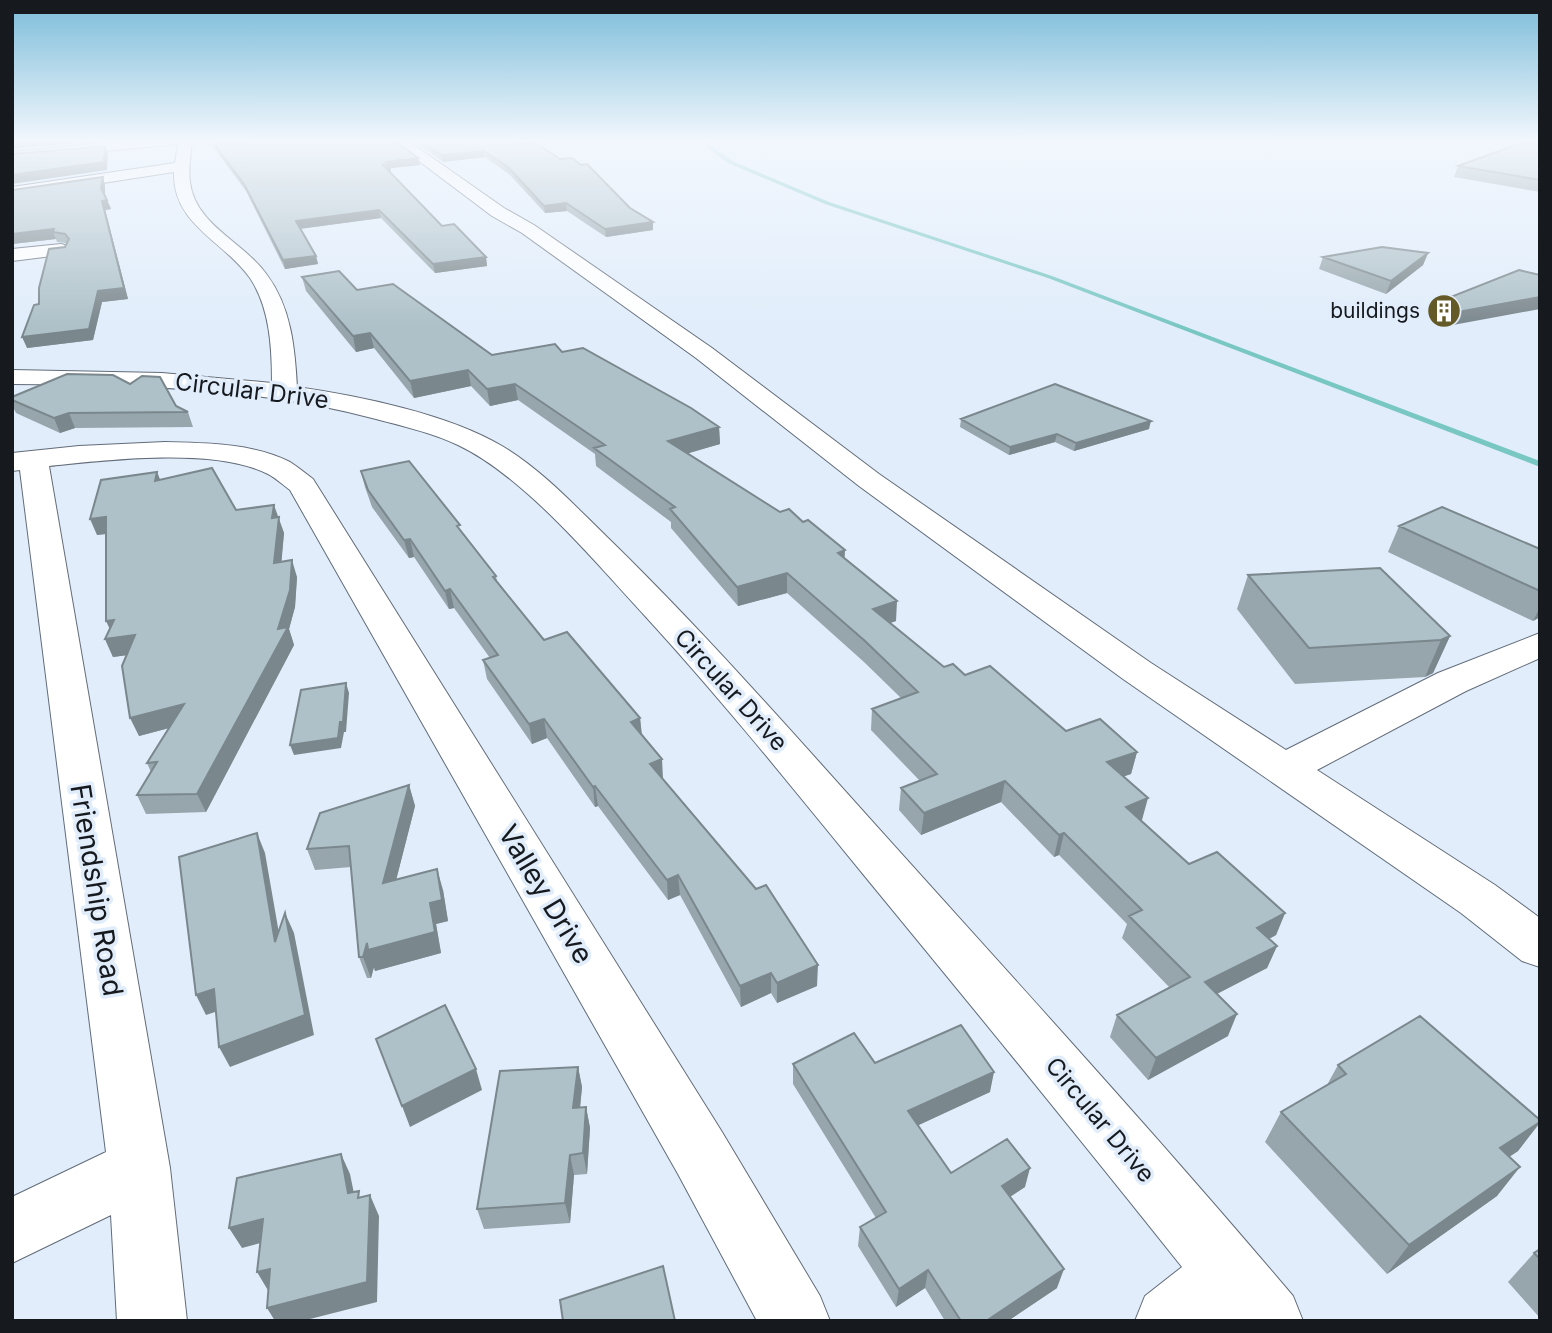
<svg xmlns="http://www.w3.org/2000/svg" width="1552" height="1333" font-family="Inter,sans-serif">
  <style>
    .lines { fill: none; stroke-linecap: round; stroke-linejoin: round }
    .stream { fill: #79c7c3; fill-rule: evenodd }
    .minor-casing { stroke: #626c79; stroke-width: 2 }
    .minor { fill: #fff; fill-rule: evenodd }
    .wall { fill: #96a6ac }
    .shaded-wall { fill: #7a878c }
    .building { fill: #aec1c8; stroke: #7a878c; stroke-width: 2 }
    .labels { text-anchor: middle; stroke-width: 7; stroke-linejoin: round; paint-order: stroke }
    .far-poi-label { font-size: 21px; fill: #161a1f; stroke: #e1edfb; text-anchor: end }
    .street-label { font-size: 24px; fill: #161a1f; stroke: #e1edfb }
    .near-street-label { font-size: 28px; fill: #161a1f; stroke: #e1edfb }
  </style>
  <rect width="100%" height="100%" fill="#e1edfb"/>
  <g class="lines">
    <path class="stream" d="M698,140H703L732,161L829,202L1052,276L1540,461V467L1048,278L825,204L728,163Z"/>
    <g class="minor-casing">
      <path id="minor" d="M135,140H192C191,154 188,168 190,182C195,225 244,242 267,275C291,307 295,348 297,387C360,396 448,414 502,446C542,470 574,505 607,537C681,609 751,686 820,763C978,940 1140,1115 1293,1296L1303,1321H1135L1145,1296L1182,1267C1077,1135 970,1004 863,874C792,787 722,700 646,617C596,563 524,476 458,445C432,433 403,426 376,419C258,387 134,385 12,384V370L162,373L272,383C272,348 270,308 250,278C224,241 172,224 174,172L12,197V187L175,163L178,144L12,160V152Z
        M391,140H407L504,208L534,225L712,348L879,474L1151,663L1286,750L1438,673L1540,633V658L1466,691L1317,770L1495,885L1540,918V967L1522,961L1461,913L1123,679L859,486L696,358L522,233L492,216Z
        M61,244L68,246L70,250L68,254L12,261V249Z
        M165,442C205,443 253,443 290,462C298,467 305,473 313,479L722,1132L820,1296L830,1321H757L678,1174L290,490C283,485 276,478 268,474C215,447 108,460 49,466L170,1168L187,1321H117L111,1215L12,1263V1197L106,1152L20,470L12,471V453L79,446Z"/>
    </g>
    <use href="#minor" class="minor"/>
  </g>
  <path class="wall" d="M208,140H394L418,158L420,165L391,168V171L389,172L442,226L486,257L487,266L435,273L381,218L300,229L316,256L318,264L285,269L246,191Z
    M412,140H523V144L653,222V230L606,237L567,211L545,213L510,175L485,157L443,162Z
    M1540,144V192L1454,177L1458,166Z
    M105,185V195L111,209L105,210L128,299L102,302L93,340L27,348L39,304L66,243L57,242L56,239L12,244V190Z
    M1428,253L1423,265L1386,294L1319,269L1323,257Z
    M1519,270L1442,327L1438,313L1443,300Z
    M302,277L357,290L492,355L562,352L719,427L720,444L687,453L845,558L896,621L890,623L944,667L965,675L1066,731L1137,752L1131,774L1123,776L1142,820H1141L1189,864L1285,913L1276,935L1269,939L1277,946L1267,968L1217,994L1228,1036L1148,1080L1110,1037L1117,1015L1170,988L1122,938L1127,924L1059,855L1054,857L1001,802L921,835L899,810L901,788L920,781L871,730L872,709L901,698L864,662L787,593L738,606L671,528V522L596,466L595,454L518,400L490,406L471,386L414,398L374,348L356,352L306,291Z
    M12,397L176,406L188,412L193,427L75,428L60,433L16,413L12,405Z
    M961,419L1149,429L1074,451L1055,442L1009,455L960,427Z
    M361,471L462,532L496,576L497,581L544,640L640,718L642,735L663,779L817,986L777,1003L771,993L741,1007L680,895L668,900L598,806L595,807L547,738L532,744L487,679L483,660L490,658L454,608L449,609L414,557L409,558L372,507L365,487Z
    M157,472L160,480L236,510L278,517L284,533L281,562L297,577L295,607L289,629L294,645L206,812L146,814L137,795L151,772L147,763L169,728L139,736L127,655L113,657L105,639L110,629L106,534L97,535Z
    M1399,526L1540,549V617L1533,621L1388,552Z
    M1248,575L1450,636L1433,673L1425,677L1295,684L1237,609Z
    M409,785L415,806L396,880L443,890L448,921L436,924L441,953L375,971L374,967L371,978H367L359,957L351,867L315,870L307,849Z
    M875,1063L990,1092L918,1125L951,1173L1025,1187L1010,1197L1057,1288L1008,1321H945L925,1288L896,1307L858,1246L860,1227L876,1218L793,1084V1064Z
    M1338,1065L1540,1120V1123L1518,1151L1509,1157L1497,1196L1387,1274L1265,1142L1281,1112L1327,1085Z
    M578,1067L582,1087L580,1108L586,1107L590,1128L587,1174L574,1175L570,1223L484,1229L477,1209Z
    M1540,1249V1318L1508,1282L1534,1253Z"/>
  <path class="shaded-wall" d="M27,140H108L12,149V141Z
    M105,146L108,153L107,170L12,184V175Z
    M484,151L485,157L443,162L442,155Z
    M418,158L420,165L391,168V171L384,172L383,165L386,162Z
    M103,177L105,185V197L101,188Z
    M107,200L111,209L105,210L128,299L102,302L93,340L27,348L22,337L102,201Z
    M566,203L567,211L545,213L544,206Z
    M379,210L381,218L298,229L296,221Z
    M653,222V230L606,237L605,229Z
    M54,229L53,232L56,239L12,244V234Z
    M1428,253L1423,265L1386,294L1391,281Z
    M316,256L318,264L285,269L283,260Z
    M486,257L487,266L435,273L433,264Z
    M1540,297V309L1442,327L1447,314Z
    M370,333L374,348L356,352L353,336Z
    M468,370L471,386L414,398L410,381Z
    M515,384L518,400L490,406L487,389Z
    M69,413L75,428L60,433L54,418Z
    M1151,421L1149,429L1074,451L1076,443Z
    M719,427L720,444L669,459L668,441Z
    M1057,434L1055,442L1009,455L1010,447Z
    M157,472L163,487L155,481Z
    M274,505L284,533L280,579L274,563L272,518Z
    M106,517L113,533L97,535L90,519Z
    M410,539L414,557L409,558L404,540Z
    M845,550L844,570L838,553Z
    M292,560L297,577L295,607L289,629L294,645L206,812L197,794L278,629Z
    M787,573V593L738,606L737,587Z
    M450,589L454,608L449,609L445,591Z
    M897,601L896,621L872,629L873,609Z
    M1540,607V617L1533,621Z
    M114,620V638L106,621Z
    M135,635L143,653L113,657L105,639Z
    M1450,636L1433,673L1425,677L1441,640Z
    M346,683L349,693L346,732H344L341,748L294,755L290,745Z
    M184,704L192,722L139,736L130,718Z
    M640,718L642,738L631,722Z
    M544,719L547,738L532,744L529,724Z
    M1137,752L1131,774L1102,784L1107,762Z
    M662,759L663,779L650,764Z
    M1005,781L1001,802L921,835L924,813Z
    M409,785L415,806L390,904L383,883Z
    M595,786L598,806L595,807L593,787Z
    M1148,798L1142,820L1120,829L1126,807Z
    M257,833L265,853L284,962L275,942Z
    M1064,833L1059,855L1054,857L1059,835Z
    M437,869L443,890L448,921L436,924L441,953L375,971L374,967L371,978L363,957L367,943L430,903Z
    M678,875L680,895L668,900L667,880Z
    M285,913L294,933L314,1035L230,1067L219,1047L305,1015Z
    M1285,913L1276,935L1248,950L1257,928Z
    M1277,946L1267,968L1197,1004L1205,982Z
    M818,965L817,986L777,1003V983Z
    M771,973V993L741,1007L740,986Z
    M214,989L224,1009L206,1015L196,995Z
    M1237,1014L1228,1036L1148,1080L1156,1058Z
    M578,1067L582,1087L578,1128L573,1108Z
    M476,1069L482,1090L410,1127L402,1106Z
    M994,1072L990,1092L906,1131L908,1111Z
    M586,1107L590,1128L587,1174L583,1153Z
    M1540,1122L1518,1151L1477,1178L1500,1148Z
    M341,1154L350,1174L358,1213L348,1193Z
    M570,1155L574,1175L570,1223L565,1203Z
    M1520,1167L1497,1196L1387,1274L1409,1245Z
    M1030,1168L1025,1187L997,1205L1002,1186Z
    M370,1195L379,1216L377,1302L302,1321H275L267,1308Z
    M263,1219L275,1239L242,1248L229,1228Z
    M270,1269L269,1292L257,1272Z
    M1064,1269L1057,1288L1008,1321H986Z
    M928,1270L925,1288L896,1307L899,1289Z"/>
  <path class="building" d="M211,140H394L418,158L386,162L390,164L383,165L442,226L454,224L486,257L433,264L379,210L296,221L316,256L283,260L244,184Z
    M419,140H522V145L534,142L560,159L572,158L581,165L587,164L630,208L653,222L605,229L566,203L544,206L509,168L484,151L442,155Z
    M1524,142L1540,144V180L1458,166Z
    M105,146L104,162L12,175V154Z
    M103,177L101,188L107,200L102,201L124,288L98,291L89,329L22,337L34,305L39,304V288L49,249L65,247L69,239L65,234L53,232L54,229L12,234V190Z
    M1382,247L1428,253L1391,281L1323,257Z
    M1519,270L1540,275V297L1447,314L1443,300Z
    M339,271L357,290L393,284L492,355L555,344L562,352L583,348L691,408L719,427L668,441L780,512L789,509L803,522L808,520L845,550L838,553L897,601L873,609L944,667L953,664L965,675L990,666L1066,731L1100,719L1137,752L1107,762L1148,798L1126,807L1189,864L1217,852L1285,913L1257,928L1277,946L1205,982L1237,1014L1156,1058L1117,1015L1190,977L1129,916L1142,910L1064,833L1059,835L1005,781L924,813L901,788L937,774L872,709L918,692L865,641L787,573L737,587L670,509L675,507L594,448L605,445L515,384L487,389L468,370L410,381L370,333L353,336L302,277Z
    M67,374L113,375L130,384L142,376L160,377L176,406L188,412L69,413L54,418L12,400V397Z
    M1055,384L1151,421L1076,443L1057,434L1010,447L961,419Z
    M409,461L460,525L457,526L496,576L493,577L544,640L567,632L640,718L631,722L662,759L650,764L756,889L766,885L818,965L777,983L771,973L740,986L678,875L667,880L595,786L593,787L544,719L529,724L483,660L498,655L450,589L445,591L410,539L404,540L368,490L361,471Z
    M212,468L236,510L274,505L272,518L279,517L274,563L292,560L290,590L278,629L288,627L197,794L137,795L157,762L147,763L184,704L130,718L122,666L135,635L105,639L114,620L106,621V517L90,519L101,480L157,472L155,481Z
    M1442,507L1540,549V591L1399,526Z
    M1380,568L1450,636L1441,640L1309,648L1248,575Z
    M346,683L343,722H340L338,738L290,745L301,690Z
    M409,785L383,883L437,869L442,900L430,903L435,932L368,950L367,943L363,957H359L349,846L307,849L320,813Z
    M257,833L275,942L285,913L305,1015L219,1047L214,989L196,995L179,857Z
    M445,1005L476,1069L402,1106L376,1039Z
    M1420,1016L1540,1120V1122L1500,1148L1520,1167L1409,1245L1281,1112L1346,1074L1338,1065Z
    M961,1025L994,1072L908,1111L951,1173L1007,1139L1030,1168L1002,1186L1064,1269L986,1321H961L928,1270L899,1289L860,1227L886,1212L793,1064L854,1033L875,1063Z
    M578,1067L573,1108L586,1107L583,1153L570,1155L565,1203L477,1209L500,1071Z
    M341,1154L348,1193L359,1191L358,1198L370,1195L367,1282L267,1308L270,1269L257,1272L263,1219L229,1228L237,1178Z
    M1540,1249V1259L1534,1253Z
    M663,1266L675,1321H563L560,1300Z"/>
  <linearGradient id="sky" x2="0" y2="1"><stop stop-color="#7bbcd9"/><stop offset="0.43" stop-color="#f2f7fd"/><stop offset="1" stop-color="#f2f7fd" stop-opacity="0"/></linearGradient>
  <rect width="1552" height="327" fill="url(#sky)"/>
  <defs>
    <g id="building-disc" transform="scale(1.75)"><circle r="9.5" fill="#645a27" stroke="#e1edfb"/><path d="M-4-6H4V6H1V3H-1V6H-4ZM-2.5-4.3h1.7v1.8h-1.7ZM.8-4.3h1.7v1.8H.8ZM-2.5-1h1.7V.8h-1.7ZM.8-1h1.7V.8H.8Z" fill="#fff"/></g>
  </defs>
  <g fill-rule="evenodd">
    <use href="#building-disc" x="1444" y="311"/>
  </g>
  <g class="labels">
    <g class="far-poi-label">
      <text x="1420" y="318">buildings</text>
    </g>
    <g class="street-label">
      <text transform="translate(252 391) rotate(7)" y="8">Circular Drive</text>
      <text transform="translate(731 690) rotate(48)" y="8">Circular Drive</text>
      <text transform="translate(1100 1120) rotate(50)" y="8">Circular Drive</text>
    </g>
    <g class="near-street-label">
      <text transform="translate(97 890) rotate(81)" y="10">Friendship Road</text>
      <text transform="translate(546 894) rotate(59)" y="10">Valley Drive</text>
    </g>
  </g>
  <rect width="1552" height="1333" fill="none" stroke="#161a1f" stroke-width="28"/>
</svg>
